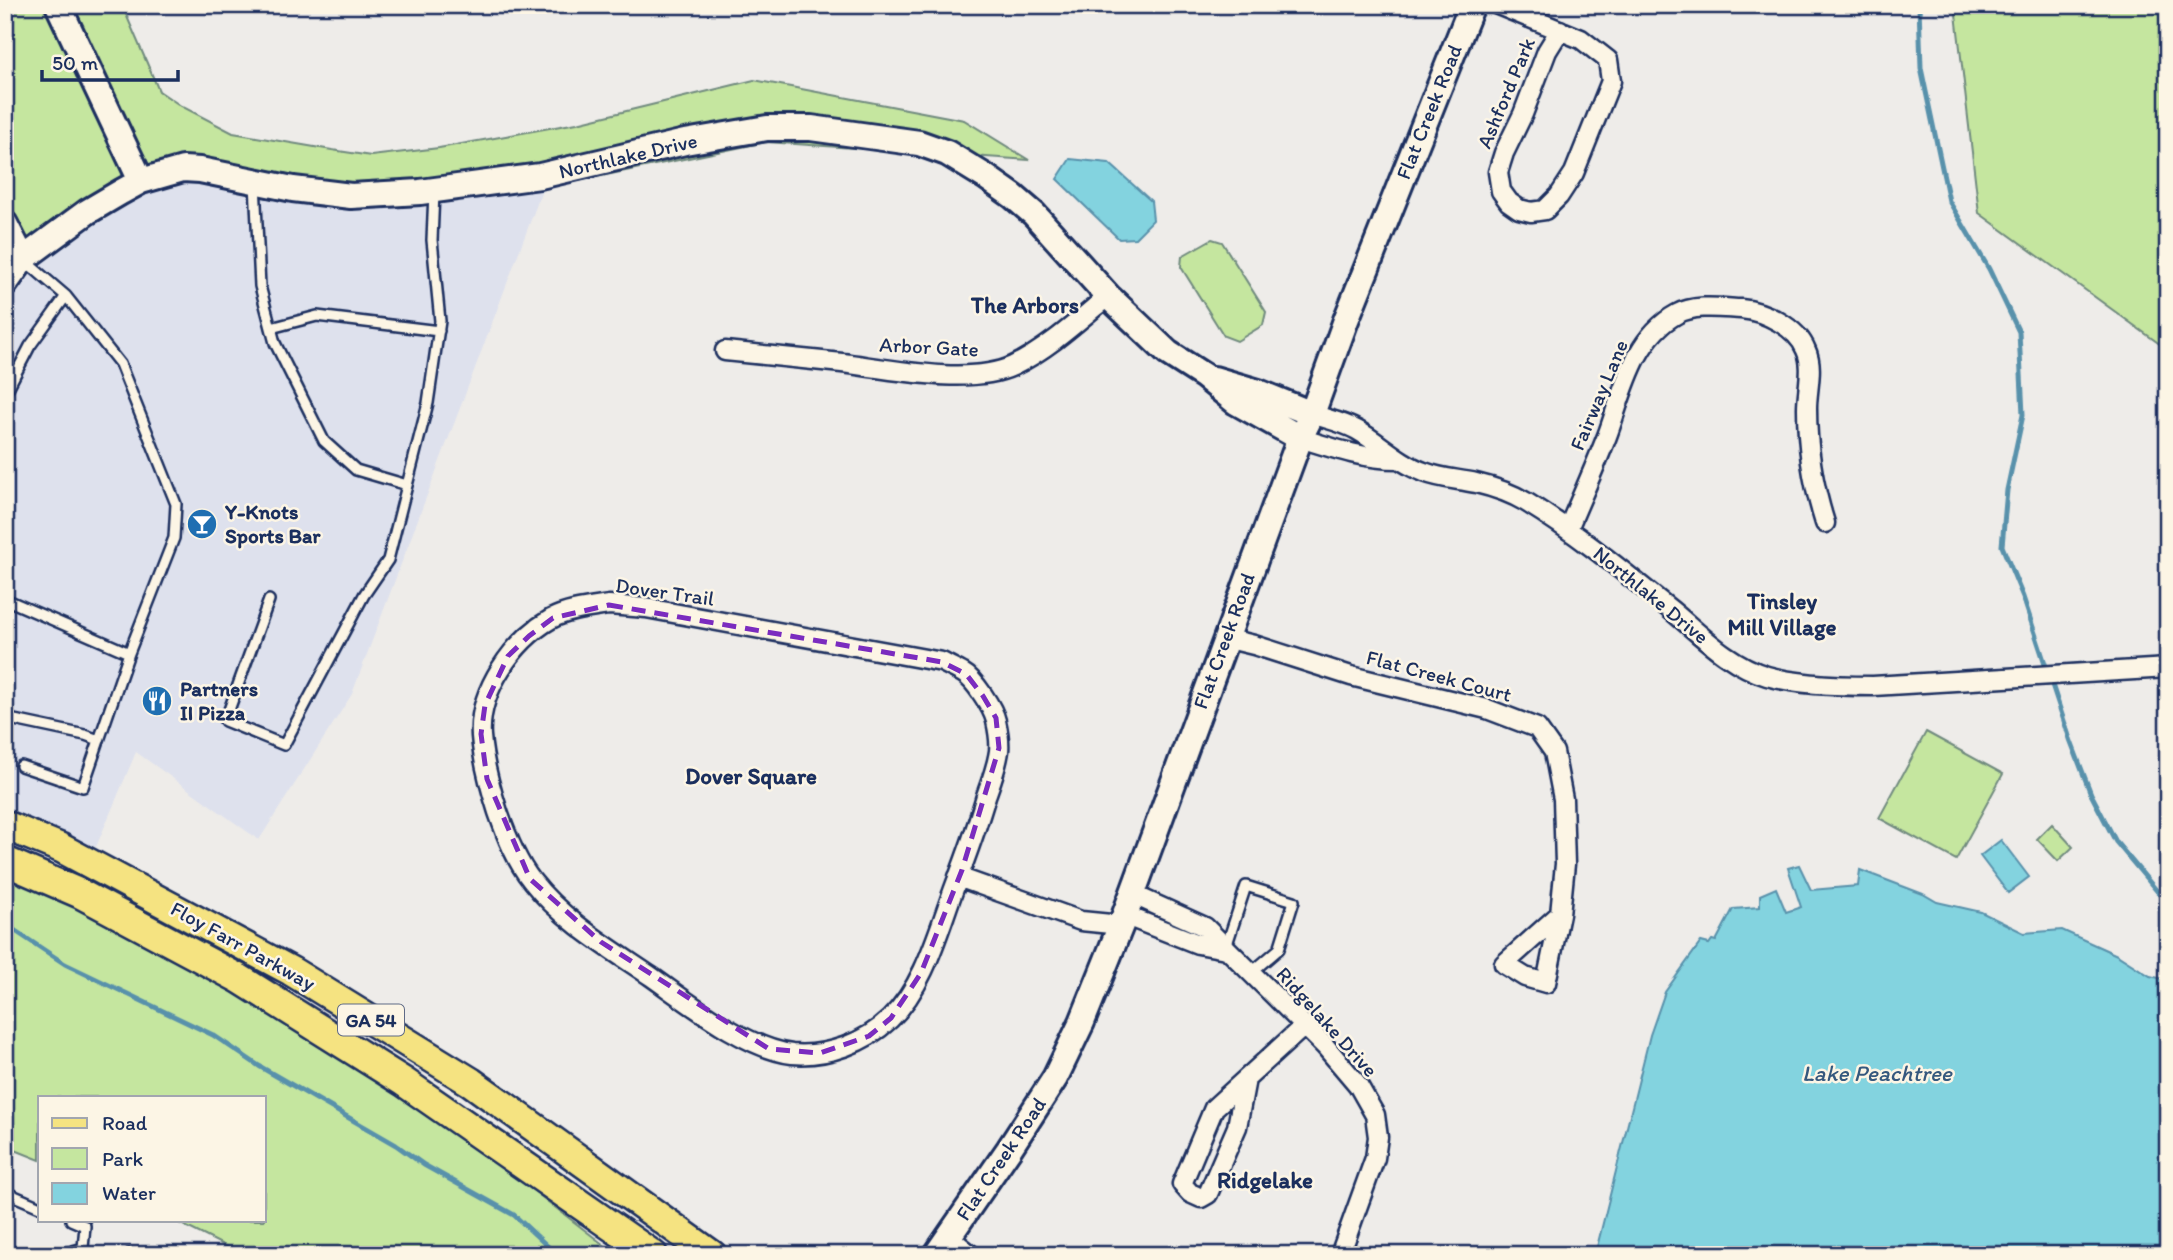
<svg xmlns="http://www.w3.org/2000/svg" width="2173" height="1260" font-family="Itim,sans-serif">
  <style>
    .built { fill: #dee1ed }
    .green { fill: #c5e69f; stroke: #708a7e; stroke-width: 2 }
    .water { fill: #83d3df; stroke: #5991ab; stroke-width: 2 }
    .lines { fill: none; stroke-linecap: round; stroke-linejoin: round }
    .stream { stroke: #5991ab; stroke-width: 5 }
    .lane-casing { stroke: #1b2f5e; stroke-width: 14 }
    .street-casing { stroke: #1b2f5e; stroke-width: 23 }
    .secondary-casing { stroke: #1b2f5e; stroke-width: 30 }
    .primary-casing { stroke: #1b2f5e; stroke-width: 33 }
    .lane { stroke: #fcf5e5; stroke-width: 9 }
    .street { stroke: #fcf5e5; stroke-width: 18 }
    .secondary { stroke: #fcf5e5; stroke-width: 24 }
    .primary { stroke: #f5e381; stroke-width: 28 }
    .marked { fill: none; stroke: #7b2cbf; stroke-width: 5; stroke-dasharray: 14 9; stroke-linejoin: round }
    .labels { text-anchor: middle; stroke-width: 5; stroke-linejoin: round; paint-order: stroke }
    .shield { fill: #fcf5e5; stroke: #5e6a86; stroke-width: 2 }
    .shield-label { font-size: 19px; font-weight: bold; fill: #1b2f5e }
    .street-label { font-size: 21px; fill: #1b2f5e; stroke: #fcf5e5 }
    .poi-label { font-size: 21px; font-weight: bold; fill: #1b2f5e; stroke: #fcf5e5; text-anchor: start }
    .neighbourhood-label { font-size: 23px; font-weight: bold; fill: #1b2f5e; stroke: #fcf5e5 }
    .water-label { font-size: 23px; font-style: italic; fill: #35587e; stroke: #fcf5e5 }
  </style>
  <rect width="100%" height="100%" fill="#eeece9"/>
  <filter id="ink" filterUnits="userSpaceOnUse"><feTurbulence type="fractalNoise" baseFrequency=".0143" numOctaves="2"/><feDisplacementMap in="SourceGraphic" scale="14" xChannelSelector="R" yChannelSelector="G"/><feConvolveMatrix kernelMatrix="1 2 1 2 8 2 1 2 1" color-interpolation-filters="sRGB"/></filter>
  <g filter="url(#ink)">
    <path class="built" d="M183,169L543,188L352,694L259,840L136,752L96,847L5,811V226Z"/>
    <path class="green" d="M5,5H122L159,91L181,106L233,133L332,150L371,156L439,148L577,123L754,80L964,120L1029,160L766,142L543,188L382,207L200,170L141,181L5,284Z
      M1955,5H2168V350L1979,213Z
      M1212,239L1222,242L1266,312L1263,325L1237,341L1224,336L1181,267L1182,256Z
      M1926,732L2003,774L1956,860L1879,818Z
      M2052,824L2073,847L2058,861L2037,839Z
      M5,869L77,901L443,1109L521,1181L617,1255H243L173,1220H264V1097H40V1160L5,1146Z"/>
    <path class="water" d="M1070,159L1109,163L1151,201L1153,220L1135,238L1119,239L1057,179Z
      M2001,840L2029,877L2008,893L1980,856Z
      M1799,865L1811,890L1858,886L1860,870L1923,894L1937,902L1981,912L2024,933L2062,930L2117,955L2150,976L2168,980V1255H1595L1650,1035L1665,992L1701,942L1709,944L1712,940L1716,941L1733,909L1760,907V895L1776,888L1786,912L1801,907L1788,868Z"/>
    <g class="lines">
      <path class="stream" d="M1919,5L1921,68L1949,201L1989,269L2019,332L2023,415L2007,490L2002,546L2023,597L2070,739L2091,794L2116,842L2162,897L2168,912
        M5,924L65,964L213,1035L259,1066L396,1145L424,1165L514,1215L557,1255"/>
      <g class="lane-casing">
        <path id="lane" d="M255,183L260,286L275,343L324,441L356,470L407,485
          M66,296L120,364L176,504L174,538L129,653
          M271,328L317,316L439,331
          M5,394L30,346L66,296L24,260
          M5,599L129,653L83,787L21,766
          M269,600L225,721L284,745L364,595L388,560L428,403L440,321L432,240L434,192
          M5,718L85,735L99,740
          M1226,947L1246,886L1294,901L1279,949L1252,972
          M5,1192L40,1207
          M71,1220L85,1226L83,1248L88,1255
          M60,1255L83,1248
          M129,1255V1254"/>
      </g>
      <g class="street-casing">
        <path id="street" d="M1498,5L1581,39L1608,60L1611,81L1574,173L1559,196L1545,210L1531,212L1519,209L1509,202L1501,191L1498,172L1504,153L1523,114L1547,51L1560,30
          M725,351C764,355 803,359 842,363C889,369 970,386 1013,366C1048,349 1078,321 1108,296
          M1312,414C1326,419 1343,422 1357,430C1380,443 1399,463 1424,472C1442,479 1458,479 1476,483C1493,487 1511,493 1526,502C1577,533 1624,572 1671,610C1700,634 1729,665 1767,676C1799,685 1839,686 1873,686L2168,668
          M1300,438C1332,448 1364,459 1398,459
          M1568,529C1581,498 1595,467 1607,436C1623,393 1633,338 1677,314C1695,304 1721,308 1741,309C1764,311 1797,327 1806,350C1814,367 1807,389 1807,408C1807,448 1813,485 1825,523
          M609,605L646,608L942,662C949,666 956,669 963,673C974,679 993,708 996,721C998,730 1000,742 999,751C997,766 991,782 986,796C977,827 966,857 955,886C938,931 925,985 890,1019C865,1043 827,1057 792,1054C747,1049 689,1003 652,977C611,949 563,921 532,881C516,861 506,835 498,812C490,787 483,762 481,736C478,691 513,641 551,619C568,610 590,608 609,605Z
          M1225,638L1254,645L1351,676L1487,709L1537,728L1554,752L1563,799L1565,864L1560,914L1546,983L1525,977L1504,964L1560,914
          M958,877L1081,921L1121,925
          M1132,894L1205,927L1325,1046L1358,1085L1375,1115L1378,1137L1375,1158L1340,1255
          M1124,915L1198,944L1226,949
          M1246,1079L1237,1127L1208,1194L1201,1198L1190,1193L1182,1184L1214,1108L1304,1026
          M949,1237L971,1255"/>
      </g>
      <g class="secondary-casing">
        <path id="secondary" d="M58,5L141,181
          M5,224L23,259
          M5,284L23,259L87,212L121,192L141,181L183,169L200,170L293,189L351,196L420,192L540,176L685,142L767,128H811L919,143L947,153L986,177L1013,196L1034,214L1108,296L1168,353L1204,376L1236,402L1300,438
          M1214,379L1258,392L1312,414
          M936,1255L1009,1149L1055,1078L1082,1022L1121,925L1300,438L1312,414L1346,320L1472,5"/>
      </g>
      <g class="primary-casing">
        <path id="primary" d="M5,825L61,848L291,971L471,1082L712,1255
          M5,861L79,893L240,979L404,1082L653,1255"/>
      </g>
      <use href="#lane" class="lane"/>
      <use href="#street" class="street"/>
      <use href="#secondary" class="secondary"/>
      <use href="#primary" class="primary"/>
    </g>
  </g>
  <path class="marked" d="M609,605L942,662L966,674L983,696L996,718L999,748L962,870L921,973L891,1018L869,1036L820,1053L769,1049L601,942L530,879L487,779L481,734L485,705L508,656L529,636L553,618Z"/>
  <defs>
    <g id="bar-disc" transform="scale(1.575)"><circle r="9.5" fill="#1f6fb2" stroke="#fcf5e5"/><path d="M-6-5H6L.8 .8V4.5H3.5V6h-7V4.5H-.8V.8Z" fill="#fff"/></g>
    <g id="restaurant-disc" transform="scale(1.575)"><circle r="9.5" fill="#1f6fb2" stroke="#fcf5e5"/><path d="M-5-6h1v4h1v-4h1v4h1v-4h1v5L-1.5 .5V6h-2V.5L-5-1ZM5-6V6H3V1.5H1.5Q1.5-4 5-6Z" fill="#fff"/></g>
  </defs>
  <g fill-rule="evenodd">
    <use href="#bar-disc" x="202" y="524"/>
    <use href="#restaurant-disc" x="157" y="701"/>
  </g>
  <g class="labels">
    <rect class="shield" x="338" y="1004.5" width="66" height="31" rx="5"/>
    <g class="shield-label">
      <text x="371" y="1027">GA 54</text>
    </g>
    <g class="street-label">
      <text transform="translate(1506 93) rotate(-67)" y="7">Ashford Park</text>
      <text transform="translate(1429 112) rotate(-68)" y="7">Flat Creek Road</text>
      <text transform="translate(628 156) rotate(-13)" y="7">Northlake Drive</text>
      <text transform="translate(929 347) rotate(3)" y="7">Arbor Gate</text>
      <text transform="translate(1599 395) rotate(-67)" y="7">Fairway Lane</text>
      <text transform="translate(665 592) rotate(8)" y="7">Dover Trail</text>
      <text transform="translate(1651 595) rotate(39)" y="7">Northlake Drive</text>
      <text transform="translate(1224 641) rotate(-70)" y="7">Flat Creek Road</text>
      <text transform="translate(1439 676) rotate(15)" y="7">Flat Creek Court</text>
      <text transform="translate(243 946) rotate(29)" y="7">Floy Farr Parkway</text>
      <text transform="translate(1327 1022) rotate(48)" y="7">Ridgelake Drive</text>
      <text transform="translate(1001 1159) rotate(-56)" y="7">Flat Creek Road</text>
    </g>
    <g class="poi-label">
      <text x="225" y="519">Y-Knots<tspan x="225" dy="24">Sports Bar</tspan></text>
      <text x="180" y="696">Partners<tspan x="180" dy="24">II Pizza</tspan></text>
    </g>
    <g class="neighbourhood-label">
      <text x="1025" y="313">The Arbors</text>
      <text x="1782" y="609">Tinsley<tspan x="1782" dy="26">Mill Village</tspan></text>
      <text x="751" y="784">Dover Square</text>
      <text x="1265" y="1188">Ridgelake</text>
    </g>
    <g class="water-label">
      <text x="1877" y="1081">Lake Peachtree</text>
    </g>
  </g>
  <rect width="2173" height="1260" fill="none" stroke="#fcf5e5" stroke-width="28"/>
  <rect x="14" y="14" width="2145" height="1232" fill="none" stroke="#1b2f5e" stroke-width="2.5" filter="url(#ink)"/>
  <rect x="38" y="1096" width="228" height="126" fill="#fcf5e5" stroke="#a2a6af" stroke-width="2"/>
  <rect x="52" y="1118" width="35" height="10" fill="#f5e381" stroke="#a2a6af" stroke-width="2"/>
  <text x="102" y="1130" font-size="21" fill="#1b2f5e">Road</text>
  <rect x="52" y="1148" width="35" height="21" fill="#c5e69f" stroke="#a2a6af" stroke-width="2"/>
  <text x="102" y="1166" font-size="21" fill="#1b2f5e">Park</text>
  <rect x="52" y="1183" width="35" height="21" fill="#83d3df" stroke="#a2a6af" stroke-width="2"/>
  <text x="102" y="1200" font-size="21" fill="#1b2f5e">Water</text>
  <path d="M42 70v10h136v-10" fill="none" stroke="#1b2f5e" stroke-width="3.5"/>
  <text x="52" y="70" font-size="21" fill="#1b2f5e" stroke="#fcf5e5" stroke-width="5" paint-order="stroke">50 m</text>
</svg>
